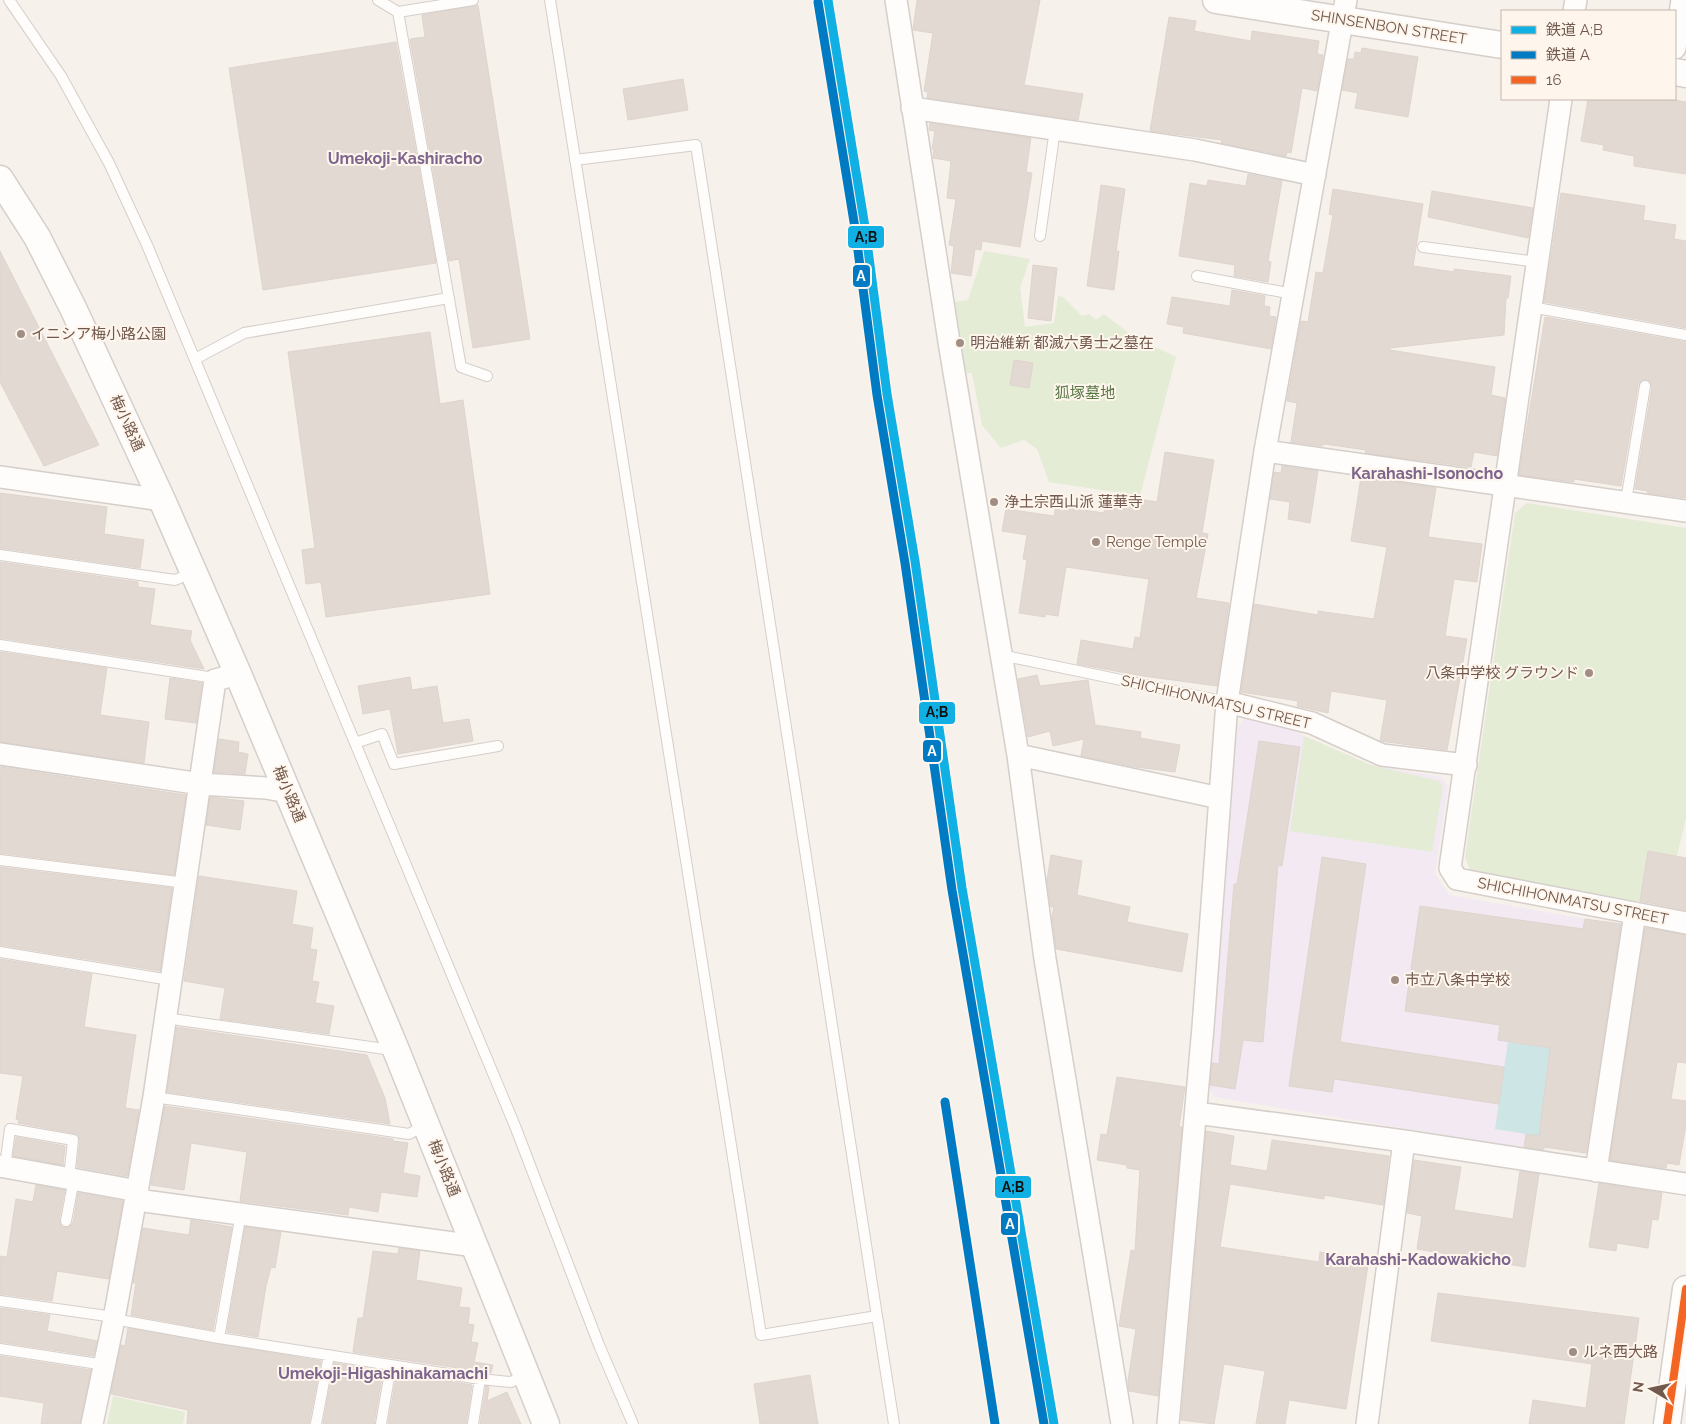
<svg xmlns="http://www.w3.org/2000/svg" width="1686" height="1424" font-family="Raleway,'Noto Sans JP',sans-serif">
  <style>
    .education { fill: #f2e9f2 }
    .green { fill: #e4ecd6 }
    .water { fill: #cde5e5 }
    .building { fill: #e2d9d2; stroke: #dfd4cd }
    .lines { fill: none; stroke-linecap: round; stroke-linejoin: round }
    .service-casing { stroke: #d5cec9; stroke-width: 12 }
    .minor-casing { stroke: #d5cec9; stroke-width: 24 }
    .tertiary-casing { stroke: #d5cec9; stroke-width: 29 }
    .service { stroke: #fefdfc; stroke-width: 10 }
    .minor { stroke: #fefdfc; stroke-width: 21 }
    .tertiary { stroke: #fefdfc; stroke-width: 26 }
    .bus-1-casing { stroke: #fef6ec; stroke-width: 11 }
    .bus-1 { stroke: #f26522; stroke-width: 8 }
    .rail-1-casing { stroke: #fef6ec; stroke-width: 12 }
    .rail-2-casing { stroke: #fef6ec; stroke-width: 12 }
    .rail-1 { stroke: #11b0e4; stroke-width: 9 }
    .rail-2 { stroke: #007ac2; stroke-width: 9 }
    .poi-dot { fill: #a08e84; stroke: #fef6ec; stroke-width: 2 }
    .labels { text-anchor: middle; stroke-width: 4; stroke-linejoin: round; paint-order: stroke }
    .street-label { font-size: 15px; fill: #72584d; stroke: #fef6ec }
    .poi-label { font-size: 15px; fill: #72584d; stroke: #fef6ec; text-anchor: start }
    .park-label { font-size: 15px; fill: #577745; stroke: #fef6ec }
    .neighbourhood-label { font-size: 16px; font-weight: bold; fill: #7d658e; stroke: #fef6ec }
    .line-badge { stroke: #fef6ec; stroke-width: 2 }
    .badge-label { font-size: 14px; text-anchor: middle; font-weight: bold; fill: #fff }
    .pale-badge-label { font-size: 14px; text-anchor: middle; font-weight: bold; fill: #111 }
  </style>
  <rect width="100%" height="100%" fill="#f6f1eb"/>
  <path class="education" d="M1246,717L1291,728L1304,736L1371,765L1441,777L1448,786L1435,874L1449,895L1585,919L1548,1152L1214,1097L1208,1085L1237,728Z"/>
  <path class="green" d="M984,251L1030,259L1020,288L1025,327L1054,323L1058,296L1063,297L1082,316L1089,314L1096,320L1104,314L1134,337L1176,357L1140,496L1049,482L1037,449L1024,440L1001,448L982,425L972,373H965L955,302L968,300Z
    M1527,503L1686,528V818L1665,906L1471,872L1465,857L1515,513Z
    M1304,736L1371,765L1439,781L1443,786L1432,852L1290,831Z
    M113,1396L185,1412L183,1424H107Z"/>
  <path class="water" d="M1508,1042L1550,1048L1539,1136L1495,1129Z"/>
  <path class="building" d="M917,0H1040L1024,85L1083,94L1078,120L927,98L928,92L924,91L933,33L913,30Z
    M478,5L530,339L473,348L459,259L449,261L410,39L425,37L422,15Z
    M1169,17L1196,21L1194,31L1251,41L1252,31L1319,41L1317,54L1323,55L1317,91L1302,88L1291,153L1287,152L1286,156L1221,143L1222,140L1150,131Z
    M396,42L436,263L263,290L229,68Z
    M1362,48L1418,57L1408,117L1355,108L1358,93L1342,90L1348,59H1354L1355,52L1361,53Z
    M683,79L688,110L628,120L623,89Z
    M1588,99H1669L1686,102V174L1634,166V156L1603,150L1604,145L1581,141Z
    M930,123L1031,138L1026,172L1032,173L1020,247L982,241L981,250L975,249L971,276L951,273L954,246L949,245L956,199L947,198L951,161L933,158L934,149H932L935,131L929,130Z
    M1248,174L1282,181L1268,261L1271,262L1268,282L1234,276L1235,265L1179,256L1190,183L1207,186L1208,180L1246,186Z
    M1101,185L1125,189L1116,251H1119L1114,290L1087,286Z
    M1333,189L1423,204L1413,266L1454,272V269L1511,276L1508,298H1506L1504,335L1390,348V350L1495,367L1491,395L1505,398L1497,456L1474,452L1471,467L1365,453L1366,450L1325,444L1322,446L1291,442L1297,403L1287,401L1301,321L1308,322L1316,272L1323,273L1324,267L1333,215L1329,214Z
    M1432,191L1533,208L1528,238L1428,217Z
    M1561,193L1645,206L1643,220L1676,225L1674,239L1686,241V328L1544,302Z
    M0,251L99,445L44,466L0,382Z
    M1033,265L1057,268L1051,321L1028,318Z
    M1232,290L1265,296L1264,306L1270,307L1269,316L1276,317L1271,349L1183,333L1184,327L1167,324L1172,297L1230,306Z
    M1545,317L1686,342V498L1647,493L1648,491L1635,489L1652,387L1650,381L1646,379L1638,385L1621,486L1574,479V482L1519,475Z
    M430,332L440,404L463,400L490,594L326,617L321,582L306,584L302,550L315,548L288,352Z
    M1014,360L1033,363L1029,388L1010,385Z
    M1165,452L1214,460L1202,533L1208,534L1196,598L1229,603L1217,686L1143,676L1077,664L1081,640L1133,649L1135,637L1140,638L1149,579L1066,567L1058,616L1045,614V617L1019,613L1027,560L1023,559L1027,535L1002,531L1006,509L1054,516L1056,506L1104,513L1107,494L1157,502Z
    M1282,466L1318,471L1310,523L1288,519L1290,502L1270,499L1274,472L1281,473Z
    M1361,477L1436,488L1428,537L1482,544L1477,582L1454,579L1445,636L1467,639L1447,750L1380,741L1387,700L1331,691L1328,713L1297,706L1298,701L1241,692L1254,604L1318,615V611L1374,619L1387,547L1351,541Z
    M0,493L107,507L104,534L144,540L140,568L0,548Z
    M0,562L138,582V587L155,589L150,625L192,631L190,640L204,669L0,638Z
    M0,652L107,668L100,715L149,722L144,763L0,742Z
    M1037,675L1040,686L1088,680L1095,725L1141,732L1140,738L1180,745L1175,772L1136,767L1081,756L1084,739L1053,746L1050,731L1028,737L1018,679Z
    M410,677L412,690L437,686L443,723L469,719L473,741L398,754L390,709L363,714L358,686Z
    M170,678L202,683L196,723L165,719Z
    M219,739L239,742L238,752L248,754L245,774L214,772Z
    M1259,741L1300,747L1282,866L1278,865L1263,1042L1243,1040L1235,1089L1210,1085L1212,1063L1219,1064L1234,884H1237Z
    M0,767L186,795L174,875L0,853Z
    M210,797L244,801L240,830L206,825Z
    M1648,851L1686,858V910L1640,901Z
    M1051,855L1082,861L1077,895L1130,907L1127,922L1188,934L1182,972L1056,949L1052,916L1054,907H1051L1047,880Z
    M1322,857L1366,864L1340,1042L1504,1067L1499,1104L1334,1079L1332,1092L1289,1086Z
    M0,867L172,888L160,971L0,945Z
    M199,876L297,891L292,924L313,928L310,949L317,950L312,981L319,982L315,1003L334,1006L329,1034L220,1019L225,988L184,981Z
    M1420,906L1583,929L1585,919L1621,924L1586,1153L1544,1147L1543,1150L1524,1147L1526,1134L1539,1136L1550,1048L1498,1040L1500,1025L1405,1011Z
    M1645,928L1686,935V1063L1677,1062L1671,1099L1686,1101V1125L1679,1165L1667,1163L1666,1168L1610,1160Z
    M0,959L92,974L84,1027L136,1035L125,1108L139,1110L127,1176L77,1167L80,1141L77,1134L18,1123L19,1120L16,1119L23,1076L0,1073Z
    M177,1027L367,1055L385,1098L390,1124L167,1092Z
    M1117,1077L1185,1087L1179,1127H1182L1158,1396L1129,1391L1128,1381L1136,1329L1119,1326L1131,1250L1135,1251L1140,1170L1127,1168V1165L1097,1160L1101,1134L1107,1135Z
    M165,1106L393,1139V1141L408,1143L403,1173L420,1176L417,1197L381,1192L378,1212L349,1207L348,1215L240,1201L247,1152L191,1143L184,1190L151,1185Z
    M1206,1131L1234,1136L1230,1165L1267,1171L1272,1140L1389,1156L1383,1205L1324,1195V1199L1230,1184L1220,1247L1319,1262L1320,1252L1369,1259L1346,1409L1289,1400L1285,1424H1256L1265,1371L1224,1364L1214,1424L1181,1420Z
    M16,1137L65,1146L63,1165L13,1156Z
    M1414,1160L1461,1167L1454,1210L1513,1219L1520,1171L1539,1174L1525,1267L1417,1249L1422,1216L1407,1213Z
    M1599,1183L1662,1193L1658,1220L1652,1219L1648,1248L1617,1243L1616,1251L1589,1247Z
    M36,1185L65,1190L59,1220L61,1226L65,1228L73,1223L78,1193L123,1201L109,1279L57,1271L52,1301L0,1294V1256L7,1257L16,1199L33,1202Z
    M191,1220L232,1227L213,1330L131,1315L136,1283H133L143,1228L189,1235Z
    M245,1227L281,1232L275,1268L271,1267L266,1286L258,1337L227,1332Z
    M399,1248L420,1251L416,1280L462,1288L459,1307L470,1308L468,1324L474,1325L471,1342L478,1343L474,1362L493,1365L491,1373L353,1352L358,1318H363L373,1251L398,1254Z
    M1438,1293L1639,1318L1624,1424H1529L1533,1400L1586,1408L1592,1364L1431,1341Z
    M0,1308L50,1315L47,1331L97,1341L93,1356L0,1342Z
    M128,1328L321,1361L309,1424H187L188,1410L111,1394L121,1345L125,1346Z
    M0,1356L91,1370L80,1424H41L44,1403L0,1396Z
    M334,1363L383,1371L374,1424H323Z
    M397,1373L472,1385L466,1424H388Z
    M810,1375L818,1424H760L754,1384Z
    M486,1386L489,1387L487,1401L507,1392L521,1424H480Z"/>
  <g class="lines">
    <g class="service-casing">
      <path id="service" d="M9,0L61,76L109,163L147,245L515,1126L599,1345L633,1424
        M378,0L398,12L461,367L487,376
        M550,0L761,1335L877,1316L894,1424
        M398,12L473,0
        M575,160L696,145L877,1316
        M1040,236L1055,129
        M1423,247L1537,262
        M1197,276L1293,294
        M1531,307L1686,335
        M195,359L244,333L449,298
        M1626,501L1645,386
        M0,555L175,580L192,573
        M0,645L208,677L215,680
        M1001,655L1227,702
        M355,743L382,734L394,764L498,746
        M0,860L186,883
        M0,952L170,980
        M165,1018L392,1050
        M154,1097L409,1134L425,1125
        M5,1167L10,1129L73,1140L69,1178
        M241,1213L219,1338L480,1379L511,1382L526,1375
        M66,1221L74,1179
        M0,1301L107,1316L114,1319L219,1338
        M0,1349L105,1365
        M316,1424L329,1355
        M381,1424L391,1366
        M473,1424L480,1379"/>
    </g>
    <g class="minor-casing">
      <path id="minor" d="M896,0L950,348L1018,755L1045,959L1122,1424
        M1574,11L1576,0
        M1675,48L1682,0
        M1561,99L1450,868L1457,879L1686,923
        M912,108L1195,150L1315,175
        M1265,451L1686,511
        M0,477L162,500
        M1227,702L1312,723L1382,755L1466,765
        M0,754L201,784L266,788L288,792
        M1018,755L1220,798
        M1196,1113L1404,1141L1686,1184
        M0,1166L138,1191
        M1596,1171L1635,913
        M137,1200L475,1246
        M92,1424L114,1319L154,1097L215,680L238,674
        M1168,1424L1203,1027L1227,702L1265,451L1346,0
        M1367,1424L1404,1141"/>
    </g>
    <g class="tertiary-casing">
      <path id="tertiary" d="M1216,0L1502,45
        M1675,72L1686,74
        M0,179L37,237L73,308L162,500L238,674L396,1050L546,1424
        M1667,1424L1686,1289"/>
    </g>
    <use href="#service" class="service"/>
    <use href="#minor" class="minor"/>
    <use href="#tertiary" class="tertiary"/>
    <g class="bus-1-casing">
      <path id="bus-1" d="M1667,1424L1686,1289"/>
    </g>
    <use href="#bus-1" class="bus-1"/>
    <g class="rail-1-casing">
      <path id="rail-1" d="M828,0L865,227L887,394L915,561L962,888L1054,1424"/>
    </g>
    <g class="rail-2-casing">
      <path id="rail-2" d="M818,2L855,228L877,395L905,563L952,890L1044,1424
        M945,1102L995,1424"/>
    </g>
    <use href="#rail-1" class="rail-1"/>
    <use href="#rail-2" class="rail-2"/>
  </g>
  <g class="poi-dot">
    <circle cx="21" cy="334" r="5"/>
    <circle cx="960" cy="343" r="5"/>
    <circle cx="994" cy="502" r="5"/>
    <circle cx="1096" cy="542" r="5"/>
    <circle cx="1589" cy="673" r="5"/>
    <circle cx="1395" cy="980" r="5"/>
    <circle cx="1573" cy="1352" r="5"/>
  </g>
  <g class="labels">
    <g class="street-label">
      <text transform="translate(1389 27) rotate(9)" y="5">SHINSENBON STREET</text>
      <text transform="translate(127 423) rotate(65)" y="5">梅小路通</text>
      <text transform="translate(1216 702) rotate(13)" y="5">SHICHIHONMATSU STREET</text>
      <text transform="translate(289 794) rotate(67)" y="5">梅小路通</text>
      <text transform="translate(1573 901) rotate(11)" y="5">SHICHIHONMATSU STREET</text>
      <text transform="translate(444 1168) rotate(68)" y="5">梅小路通</text>
    </g>
    <g class="poi-label">
      <text x="31" y="339">イニシア梅小路公園</text>
      <text x="970" y="348">明治維新 都滅六勇士之墓在</text>
      <text x="1004" y="507">浄土宗西山派 蓮華寺</text>
      <text x="1106" y="547">Renge Temple</text>
      <text x="1579" y="678" text-anchor="end">八条中学校 グラウンド</text>
      <text x="1405" y="985">市立八条中学校</text>
      <text x="1583" y="1357">ルネ西大路</text>
    </g>
    <g class="park-label">
      <text x="1085" y="398">狐塚墓地</text>
    </g>
    <g class="neighbourhood-label">
      <text x="405" y="164">Umekoji-Kashiracho</text>
      <text x="1427" y="479">Karahashi-Isonocho</text>
      <text x="1418" y="1265">Karahashi-Kadowakicho</text>
      <text x="383" y="1379">Umekoji-Higashinakamachi</text>
    </g>
  </g>
  <g class="line-badge">
    <rect x="847" y="225" width="38" height="24" rx="5" fill="#11b0e4"/>
    <rect x="852" y="264" width="19" height="24" rx="5" fill="#007ac2"/>
    <rect x="918" y="701" width="38" height="24" rx="5" fill="#11b0e4"/>
    <rect x="922" y="739" width="20" height="24" rx="5" fill="#007ac2"/>
    <rect x="994" y="1175" width="38" height="24" rx="5" fill="#11b0e4"/>
    <rect x="1000" y="1212" width="19" height="24" rx="5" fill="#007ac2"/>
  </g>
  <g class="badge-label">
    <text x="861" y="281">A</text>
    <text x="932" y="756">A</text>
    <text x="1010" y="1229">A</text>
  </g>
  <g class="pale-badge-label">
    <text x="866" y="242">A;B</text>
    <text x="937" y="717">A;B</text>
    <text x="1013" y="1192">A;B</text>
  </g>
  <rect x="1501" y="10" width="175" height="90" fill="#fef6ec" stroke="#c6b7ac"/>
  <rect x="1511" y="26" width="25" height="8" fill="#11b0e4" stroke="#c6b7ac"/>
  <text x="1546" y="35" font-size="15" fill="#72584d">鉄道 A;B</text>
  <rect x="1511" y="51" width="25" height="8" fill="#007ac2" stroke="#c6b7ac"/>
  <text x="1546" y="60" font-size="15" fill="#72584d">鉄道 A</text>
  <rect x="1511" y="76" width="25" height="8" fill="#f26522" stroke="#c6b7ac"/>
  <text x="1546" y="85" font-size="15" fill="#72584d">16</text>
  <g transform="translate(1651 1389) rotate(279)" stroke="#fef6ec" stroke-width="4" paint-order="stroke">
  <path d="M0-4L9 19L0 12L-9 19Z" fill="#72584d"/>
  <text y="-8" font-size="14" font-weight="bold" text-anchor="middle" fill="#72584d">N</text>
  </g>
</svg>
